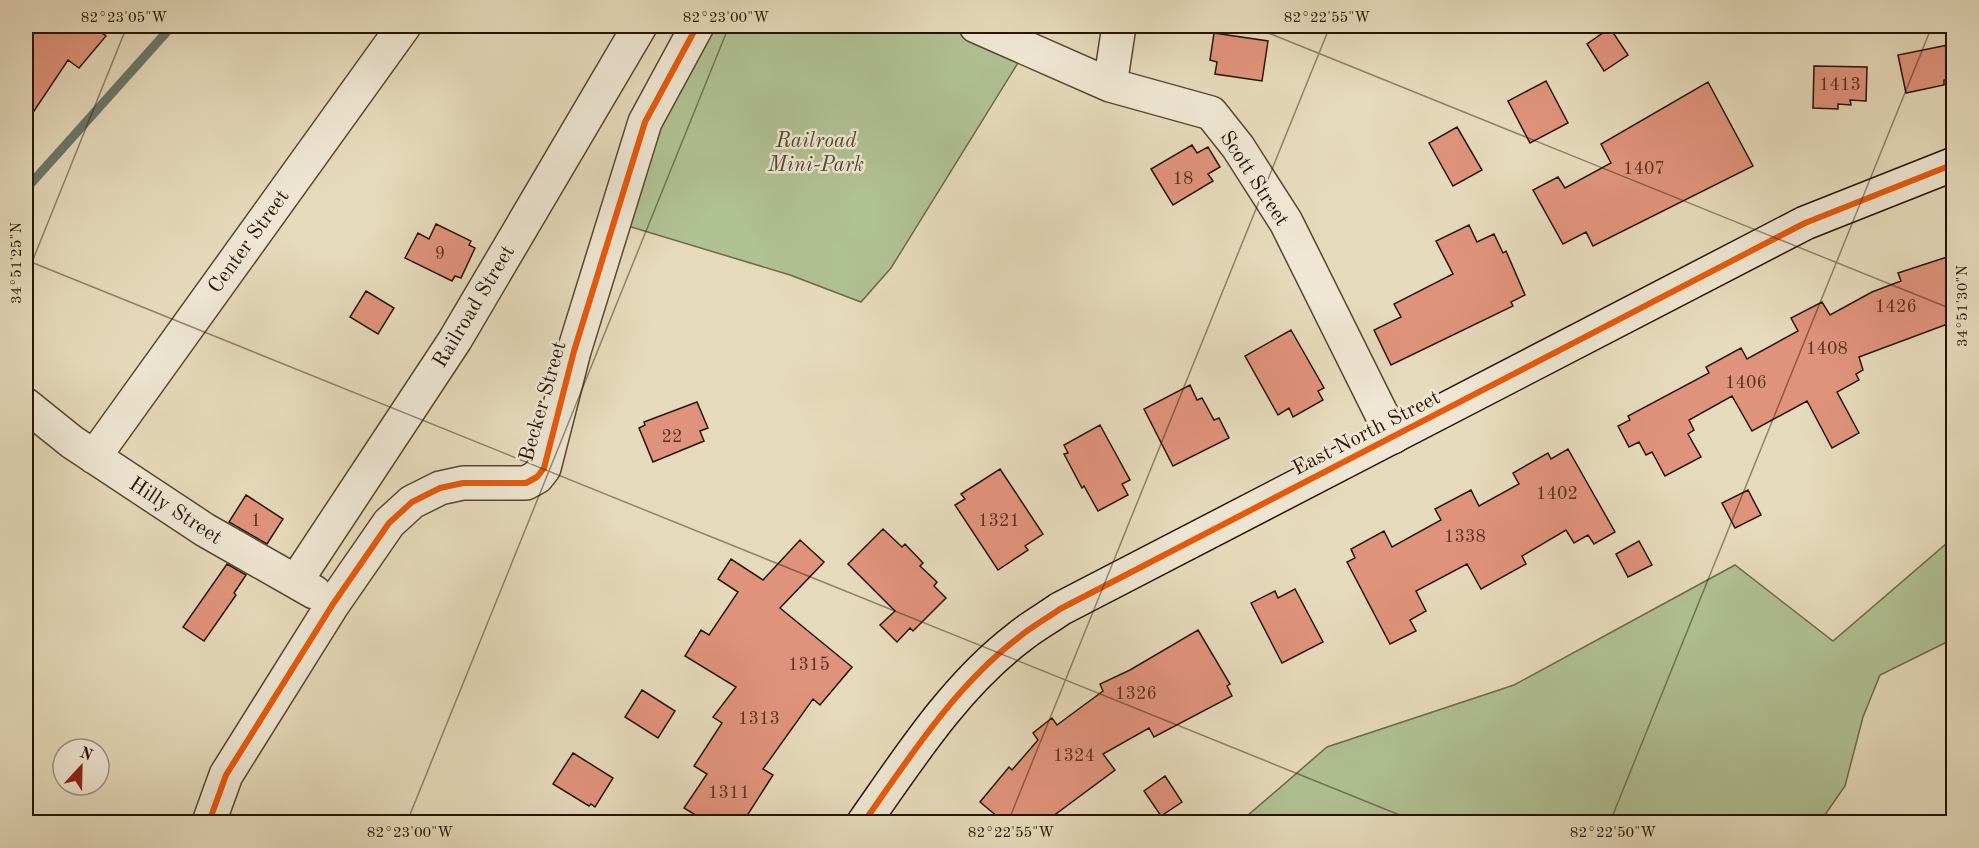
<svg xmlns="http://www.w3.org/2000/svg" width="1979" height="848" font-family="'Old Standard TT',serif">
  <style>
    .green { fill: #b0c194; stroke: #6c6a4a; stroke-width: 1.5 }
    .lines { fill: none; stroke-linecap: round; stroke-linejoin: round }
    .stream { stroke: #6a786a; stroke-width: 9 }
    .building { fill: #e0937c; stroke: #281400; stroke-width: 1.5 }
    .minor-casing { stroke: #58462f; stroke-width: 36 }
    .secondary-casing { stroke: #281400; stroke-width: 36 }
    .minor { stroke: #efe7d3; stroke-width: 33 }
    .secondary { stroke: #efe7d3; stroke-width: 33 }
    .cycleway-casing { stroke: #efe7d3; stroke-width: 10 }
    .cycleway { stroke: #e8590c; stroke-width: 6 }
    .ticks { fill: none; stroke: #281400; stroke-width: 1.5; stroke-opacity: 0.45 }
    .labels { text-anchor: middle; stroke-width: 5; stroke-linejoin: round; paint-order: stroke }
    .number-label { font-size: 18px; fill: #56341f }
    .park-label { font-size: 21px; font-style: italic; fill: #51482c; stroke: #efe7d3 }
    .street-label { font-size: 21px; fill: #281400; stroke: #efe7d3 }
    .neatline { fill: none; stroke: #281400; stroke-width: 2 }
    .ticks-label { font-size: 15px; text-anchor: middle; fill: #281400 }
  </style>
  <rect width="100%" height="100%" fill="#e6dabc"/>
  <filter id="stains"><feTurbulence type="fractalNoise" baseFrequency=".00333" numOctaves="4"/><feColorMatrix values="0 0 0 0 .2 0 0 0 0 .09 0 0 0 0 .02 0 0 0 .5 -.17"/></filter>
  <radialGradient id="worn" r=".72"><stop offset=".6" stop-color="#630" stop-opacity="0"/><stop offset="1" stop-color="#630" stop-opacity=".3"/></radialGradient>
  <path class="green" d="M703,26H946L1021,58L891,268L861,302L790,275L618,223Z
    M1953,538V639L1880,675L1863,717L1845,786L1820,822H1240L1327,747L1514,685L1735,565L1833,641Z"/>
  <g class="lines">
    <path class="stream" d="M26,189L172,26"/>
  </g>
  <path class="building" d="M26,26H92L106,36L79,68L68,60L26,123Z
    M1610,28L1628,55L1604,71L1587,44Z
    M1214,33L1268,41L1262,81L1215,74L1217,62L1210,60Z
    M1953,44V78L1944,80V85L1906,93L1898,55Z
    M1814,66L1867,67L1866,101L1850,100L1851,105L1838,104V109L1813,108Z
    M1546,81L1568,123L1530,143L1508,101Z
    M1708,82L1753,166L1593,246L1586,232L1563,244L1533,190L1558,177L1565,188L1611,163L1601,144Z
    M1457,127L1482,170L1453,186L1429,143Z
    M1192,145L1197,153L1208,147L1220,167L1208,174L1213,181L1173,205L1151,169Z
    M436,224L471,241L469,245L475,248L461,278L455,276L452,281L405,258L418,233L429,239Z
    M1469,225L1477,242L1494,234L1503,253L1506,251L1525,295L1511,302L1513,306L1391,365L1374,330L1401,317L1394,304L1453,274L1436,241Z
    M1953,255V322L1859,357L1863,370L1856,374L1859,380L1837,392L1859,433L1832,448L1807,401L1752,431L1732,396L1689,420L1694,430L1688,434L1701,457L1665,476L1652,452L1646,455L1639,442L1629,447L1618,426L1630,420L1628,416L1709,373L1706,367L1741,348L1747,359L1798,331L1791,318L1822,302L1830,315L1872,292L1901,281L1898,273Z
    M366,291L394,308L378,334L350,317Z
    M1291,330L1324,388L1318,391L1323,400L1293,417L1289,408L1278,415L1245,356Z
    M1190,385L1197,400L1202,398L1214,420L1219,418L1229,438L1173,466L1144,409Z
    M697,402L708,428L700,431L704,441L653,462L639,428L645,425L644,422Z
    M1100,425L1130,480L1122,484L1128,495L1098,511L1084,486L1082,488L1064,454L1068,453L1064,445Z
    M1568,449L1615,532L1594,544L1588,535L1574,543L1566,530L1522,556L1526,564L1481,589L1467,564L1416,591L1426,611L1410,620L1416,631L1390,644L1347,562L1355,558L1351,549L1384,531L1392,547L1441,520L1435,509L1471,490L1479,506L1519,484L1513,473L1548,453L1551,459Z
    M1000,469L1043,534L1025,546L1028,550L998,570L955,505L965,499L961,494Z
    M1748,490L1761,515L1735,528L1722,503Z
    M246,495L283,519L267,544L229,522Z
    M883,529L902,547L905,544L923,563L920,566L937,582L934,586L946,598L913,631L910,628L897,642L880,625L895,611L848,564Z
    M800,540L824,562L780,608L852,667L820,705L813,699L763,769L773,775L743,822H707L684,808L707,774L694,766L722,723L713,717L736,687L685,656L701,630L709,635L738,592L718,579L731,559L763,580Z
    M1639,541L1652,565L1628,577L1616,554Z
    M227,564L246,575L234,593L236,595L204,641L183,627Z
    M1295,589L1323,642L1282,663L1251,603L1275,591L1278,598Z
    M1198,630L1230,684L1227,686L1232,696L1154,737L1149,728L1103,754L1115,770L1045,822H1004L980,802L1009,767L1012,770L1038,740L1033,733L1052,718L1057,725L1103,691L1100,684L1130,670Z
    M642,690L675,711L658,738L625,717Z
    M573,753L613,778L595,807L591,804L589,806L553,784Z
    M1165,776L1182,802L1161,816L1144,791Z"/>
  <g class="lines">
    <g class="minor-casing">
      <path id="minor" d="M976,26L1110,85L1211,113L1238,147L1286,222L1393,437
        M1110,85L1119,26
        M26,405L72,442L205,530L314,592
        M94,457L404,26
        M296,581L455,340L640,26
        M209,822L226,775L333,604L389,523L412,502L440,488L463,483H526L537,477L544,468L574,351L645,122L697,26"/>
    </g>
    <g class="secondary-casing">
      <path id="secondary" d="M864,822C909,758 955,686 1018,638C1031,627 1046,619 1060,609L1805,223L1954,164"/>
    </g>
    <use href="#minor" class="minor"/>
    <use href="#secondary" class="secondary"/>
    <g class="cycleway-casing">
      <path id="cycleway" d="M209,822L226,775L333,604L389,523L412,502L440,488L463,483H526L537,477L544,468L574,351L645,122L697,26
        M864,822C909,758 955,686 1018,638C1031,627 1046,619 1060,609L1805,223L1954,164"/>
    </g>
    <use href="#cycleway" class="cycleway"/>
  </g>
  <path class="ticks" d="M1251,26L1954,310M26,260L1417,822M26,277L127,26M407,822L729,26M1008,822L1330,26M1610,822L1932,26"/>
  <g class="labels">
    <g class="number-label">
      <text x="1840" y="90">1413</text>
      <text x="1644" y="174">1407</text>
      <text x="1183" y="184">18</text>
      <text x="440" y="259">9</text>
      <text x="1896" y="312">1426</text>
      <text x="1827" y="354">1408</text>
      <text x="1746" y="388">1406</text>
      <text x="672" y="442">22</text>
      <text x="1557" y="499">1402</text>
      <text x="256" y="526">1</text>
      <text x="999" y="526">1321</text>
      <text x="1465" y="542">1338</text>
      <text x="809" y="670">1315</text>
      <text x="1136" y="699">1326</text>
      <text x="759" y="724">1313</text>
      <text x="1074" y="761">1324</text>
      <text x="729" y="798">1311</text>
    </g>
    <g class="park-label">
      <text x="816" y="147">Railroad<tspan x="816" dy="24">Mini-Park</tspan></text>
    </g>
    <g class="street-label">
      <text transform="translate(1255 178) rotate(57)" y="7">Scott Street</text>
      <text transform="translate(248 241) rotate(-54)" y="7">Center Street</text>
      <text transform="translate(473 306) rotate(-59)" y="7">Railroad Street</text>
      <text transform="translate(542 401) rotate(-74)" y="7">Becker Street</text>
      <text transform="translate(1366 432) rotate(-27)" y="7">East North Street</text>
      <text transform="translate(176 510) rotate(33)" y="7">Hilly Street</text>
    </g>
  </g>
  <rect width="1979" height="848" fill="none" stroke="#e6dabc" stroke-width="66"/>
  <g transform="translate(81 767) rotate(22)"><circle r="28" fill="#efe7d3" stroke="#9f937f" stroke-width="1.5"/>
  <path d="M0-4.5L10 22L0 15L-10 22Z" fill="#8f2418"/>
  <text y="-9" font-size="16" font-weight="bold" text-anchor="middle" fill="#281400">N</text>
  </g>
  <rect x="33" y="33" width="1913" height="782" class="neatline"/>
  <g class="ticks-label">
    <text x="124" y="22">82°23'05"W</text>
    <text x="726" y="22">82°23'00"W</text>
    <text x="1327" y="22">82°22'55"W</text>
    <text transform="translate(16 263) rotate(-90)" y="5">34°51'25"N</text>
    <text transform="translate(1962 306) rotate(-90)" y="5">34°51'30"N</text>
    <text x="410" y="837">82°23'00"W</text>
    <text x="1011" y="837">82°22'55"W</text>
    <text x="1613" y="837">82°22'50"W</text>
  </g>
  <rect width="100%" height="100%" filter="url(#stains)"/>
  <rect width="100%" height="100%" fill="url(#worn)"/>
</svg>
